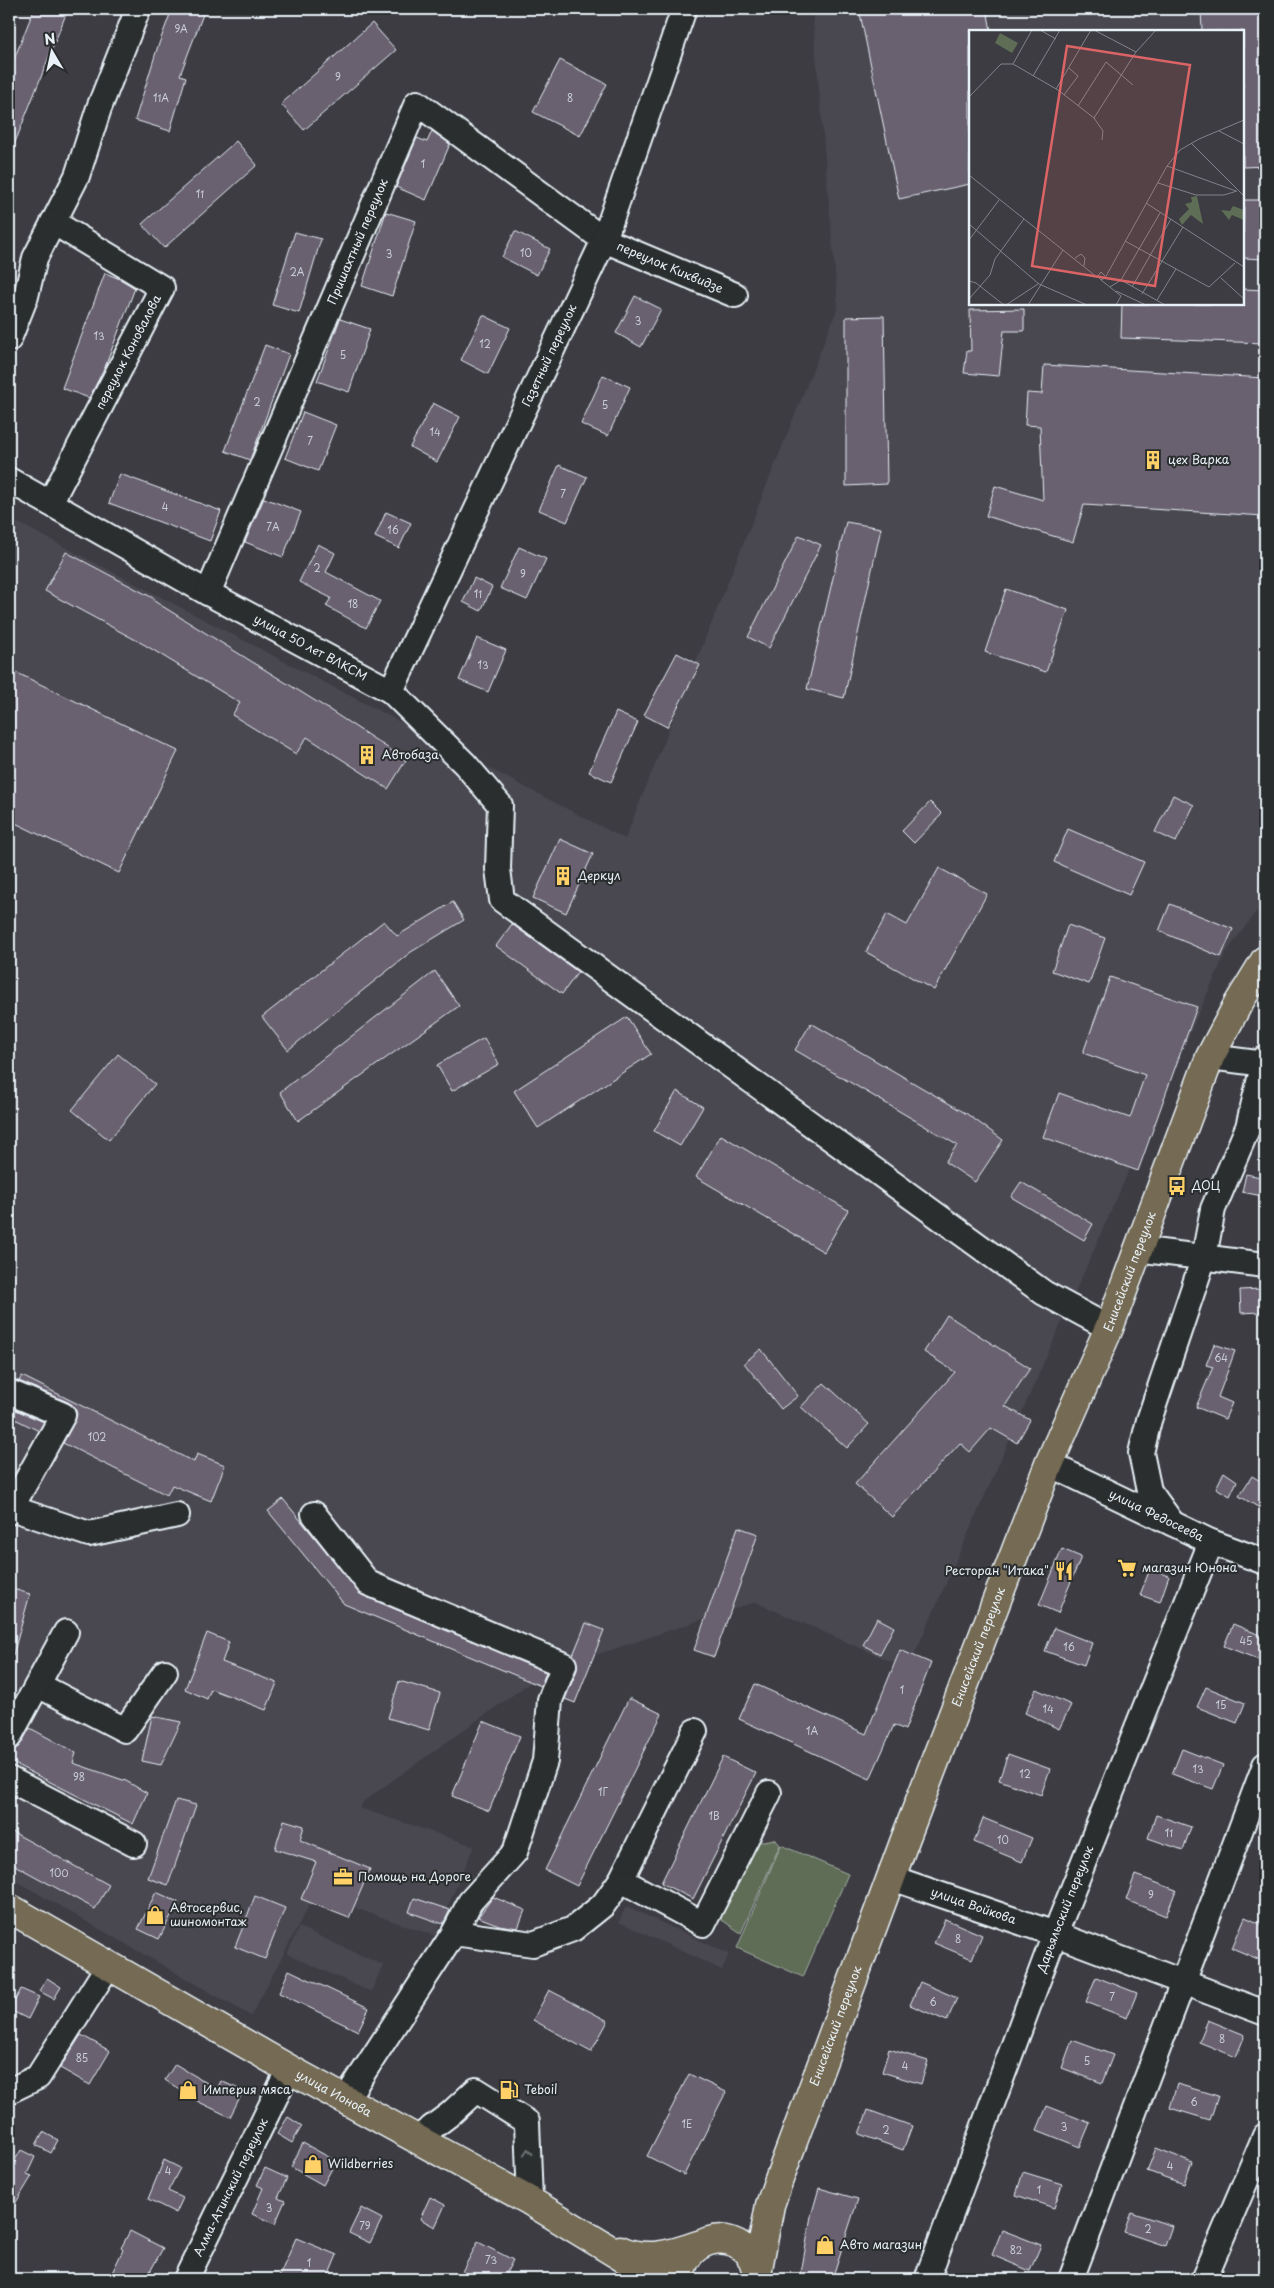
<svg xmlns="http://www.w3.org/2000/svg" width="1274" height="2288" font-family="'Playpen Sans',sans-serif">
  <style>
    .built { fill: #4a4750; fill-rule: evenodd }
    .green { fill: #5e6d56; stroke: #a3afa7 }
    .building { fill: #696070; stroke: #e8f1f8 }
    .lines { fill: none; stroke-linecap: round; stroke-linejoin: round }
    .minor-casing { stroke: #e8f1f8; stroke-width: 28 }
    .major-casing { stroke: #e8f1f8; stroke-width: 31 }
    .minor { stroke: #2a2d2e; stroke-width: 24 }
    .major { stroke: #746b52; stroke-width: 28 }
    .oneway { stroke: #6c7275 }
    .labels { text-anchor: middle; stroke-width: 4; stroke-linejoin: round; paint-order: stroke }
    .number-label { font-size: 10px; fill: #c8cdd6 }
    .street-label { font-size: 12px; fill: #e8f1f8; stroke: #2a2d2e }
    .poi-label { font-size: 12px; fill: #e8f1f8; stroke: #2a2d2e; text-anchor: start }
    .inset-road { fill: none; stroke: #81848b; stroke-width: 1 }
    .view { fill: #db6466; fill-opacity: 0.15; stroke: #db6466; stroke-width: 2.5 }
    .inset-edge { fill: none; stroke: #e8f1f8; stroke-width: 2.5 }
  </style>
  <rect width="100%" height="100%" fill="#3d3c42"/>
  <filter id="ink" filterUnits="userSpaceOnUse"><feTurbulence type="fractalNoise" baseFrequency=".02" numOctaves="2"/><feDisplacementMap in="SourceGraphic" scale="10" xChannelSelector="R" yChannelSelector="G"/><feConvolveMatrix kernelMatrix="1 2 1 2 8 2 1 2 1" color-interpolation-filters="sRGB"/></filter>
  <g filter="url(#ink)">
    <path class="built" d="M812,9H1265V900L1225,954L908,1669L755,1602L545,1672L364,1801L360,1808L474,1846L435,1936L315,1894L251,2016L9,1877V518L625,839L838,307ZM970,31H1243V304H970Z
      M626,1906L729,1954L722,1970L619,1922Z
      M299,1927L383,1965L371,1992L287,1954Z"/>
    <path class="green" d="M775,1839L780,1845L741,1933L719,1918L720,1911L758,1842Z
      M781,1845L848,1874L803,1977L737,1948Z"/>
    <path class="building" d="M34,9H68L10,155L9,72Z
      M172,9H205L180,75L186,77L170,131L135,120L157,49Z
      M859,9H987L991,31H970V184L899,199Z
      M1201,9H1265V166L1243,167V31H1202Z
      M372,23L396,50L304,130L281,104Z
      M560,60L607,84L580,136L533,112Z
      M432,131L450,144L426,200L396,187L417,138L427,142Z
      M236,141L257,165L164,248L142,224Z
      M1244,200H1265V259L1243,258Z
      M386,212L416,221L392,296L362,286Z
      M515,231L550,249L537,275L502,257Z
      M295,232L321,239L299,313L272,305Z
      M105,273L120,279L135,288L105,367L89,398L62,388Z
      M1243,289L1265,290V343L1121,338L1122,304H1243Z
      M635,296L661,309L641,347L616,333Z
      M1024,309V331H1004L999,376L964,373L967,351H971L970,310Z
      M483,315L510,328L488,374L461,360Z
      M884,316L887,484L846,486V317Z
      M340,319L370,329L349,392L317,381Z
      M265,345L289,354L250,460L225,451Z
      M1044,365L1265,378V516L1084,505L1073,542L986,516L995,486L1043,500L1040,426L1025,425L1027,393L1042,394Z
      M603,375L630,387L608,436L581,424Z
      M433,403L460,417L437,462L410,447Z
      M303,412L336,425L318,471L285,458Z
      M559,465L587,477L567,522L539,510Z
      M120,474L221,511L210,541L109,503Z
      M264,498L301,512L283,557L245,542Z
      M386,512L411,523L399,548L375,537Z
      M846,522L881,528L844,698L807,689Z
      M799,535L821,545L769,648L748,637Z
      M318,544L335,553L326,572L380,601L366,628L326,606L331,598L299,582Z
      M519,547L546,559L527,600L500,588Z
      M66,552L155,599L154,601L325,707L406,760L388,789L307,737L296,754L232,715L240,703L145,645L45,591Z
      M474,578L492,587L481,611L463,602Z
      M1006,589L1068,610L1046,672L985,652Z
      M477,638L506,650L488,692L459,680Z
      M677,653L700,665L667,727L644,715Z
      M9,669L178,751L119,873L9,820Z
      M616,712L638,722L611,782L589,772Z
      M1173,795L1194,805L1176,842L1155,832Z
      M930,802L942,814L914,843L902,831Z
      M1068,829L1144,862L1129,895L1054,862Z
      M560,839L593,854L566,913L533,898Z
      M939,868L987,894L934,990L866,952L887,914L907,925Z
      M453,902L464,920L411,952L288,1050L262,1017L384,921L397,936Z
      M1170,904L1233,929L1221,957L1159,931Z
      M512,924L578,972L562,994L496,946Z
      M1068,925L1105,938L1089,984L1052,971Z
      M435,971L459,1006L298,1121L280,1092Z
      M1110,977L1197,1007L1138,1171L1043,1137L1059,1093L1130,1118L1145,1075L1083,1053Z
      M627,1017L651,1054L538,1128L514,1091Z
      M811,1023L967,1114L1003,1140L975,1182L945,1162L957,1145L795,1050Z
      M484,1038L499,1064L452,1091L437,1065Z
      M118,1054L155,1084L109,1140L72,1110Z
      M677,1091L703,1107L680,1146L654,1131Z
      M721,1135L848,1210L824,1252L696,1177Z
      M1246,1174L1265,1178L1262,1196L1242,1192Z
      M1021,1182L1093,1224L1084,1240L1011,1197Z
      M1260,1289V1312L1241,1313L1240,1290Z
      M947,1315L1030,1368L1005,1406L1030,1420L1017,1443L991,1428L970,1452L960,1443L892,1517L855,1484L955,1372L924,1352Z
      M1214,1344L1235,1351L1218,1397L1232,1403L1225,1419L1196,1407L1213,1367L1206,1365Z
      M761,1349L798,1396L781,1409L744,1363Z
      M22,1376L194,1462L197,1454L225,1465L211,1501L172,1485L167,1495L63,1443L75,1421L77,1414L75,1408L68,1402L19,1381Z
      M824,1383L869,1424L847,1448L801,1407Z
      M9,1407L44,1422L39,1431L9,1416Z
      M1224,1472L1237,1481L1230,1496L1216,1488Z
      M1252,1476L1265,1484V1511L1239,1496Z
      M283,1499L362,1595L546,1672L541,1686L344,1604L268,1511Z
      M738,1527L758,1534L714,1657L694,1650Z
      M1062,1549L1081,1557L1058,1613L1039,1605Z
      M1150,1569L1169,1576L1160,1602L1140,1595Z
      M13,1589L30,1594L13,1655L9,1654V1606Z
      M877,1618L894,1627L880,1654L863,1645Z
      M586,1623L604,1630L575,1703L565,1699L577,1670V1663L573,1655Z
      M1233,1624L1265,1637V1662L1224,1646Z
      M1054,1628L1092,1643L1084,1665L1045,1651Z
      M207,1633L229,1642L222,1662L277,1683L266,1710L211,1689L207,1699L185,1689Z
      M900,1650L931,1663L905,1730L894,1725L870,1779L739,1719L755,1684L866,1734Z
      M399,1681L440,1693L429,1730L388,1718Z
      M1206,1687L1245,1703L1237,1723L1197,1707Z
      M1036,1689L1071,1705L1059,1729L1025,1713Z
      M629,1698L662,1714L577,1886L545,1870Z
      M152,1716L181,1722L161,1765L142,1761Z
      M483,1721L520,1736L489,1811L452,1796Z
      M30,1728L76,1753L73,1763L126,1781L147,1793L133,1824L9,1761L11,1750L21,1744Z
      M1182,1749L1223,1765L1213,1789L1172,1774Z
      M1008,1754L1050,1769L1041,1795L999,1780Z
      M723,1757L756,1773L693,1899L661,1883Z
      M176,1800L196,1805L168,1885L148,1878Z
      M1156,1815L1191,1827L1183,1850L1148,1838Z
      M983,1818L1032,1838L1022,1862L974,1842Z
      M284,1820L304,1826L300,1840L370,1869L349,1918L301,1899L316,1862L275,1849Z
      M9,1830L109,1885L95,1909L9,1862Z
      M1135,1875L1176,1890L1166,1916L1126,1900Z
      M156,1892L178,1902L159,1939L138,1929Z
      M255,1896L285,1908L265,1959L235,1947Z
      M493,1897L525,1910L518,1928L499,1925L478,1917Z
      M414,1898L450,1910L443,1924L409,1912Z
      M1245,1917L1265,1926V1962L1232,1948Z
      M945,1919L982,1935L972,1959L934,1943Z
      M289,1970L369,2008L358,2031L279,1993Z
      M1096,1977L1137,1993L1127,2018L1086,2002Z
      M47,1978L61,1987L54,1999L39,1991Z
      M920,1982L957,1998L947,2021L910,2005Z
      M21,1989L39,1997L28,2019L10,2010Z
      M549,1990L608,2021L591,2052L533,2020Z
      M1208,2020L1245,2035L1236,2057L1199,2042Z
      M81,2035L110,2051L90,2085L60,2068Z
      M1072,2040L1113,2055L1102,2083L1062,2068Z
      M889,2049L928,2061L921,2084L882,2072Z
      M175,2064L217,2089L221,2081L243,2091L230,2117L199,2102L165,2080Z
      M689,2074L726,2092L684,2175L647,2156Z
      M1177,2084L1218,2096L1210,2120L1170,2108Z
      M1047,2106L1090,2123L1080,2147L1037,2130Z
      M868,2110L912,2126L903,2150L859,2134Z
      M288,2117L302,2126L292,2143L277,2134Z
      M43,2132L58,2140L51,2153L36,2145Z
      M303,2143L336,2161L323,2185L291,2167Z
      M1156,2148L1192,2162L1184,2184L1147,2171Z
      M21,2150L35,2157L27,2174L32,2176L9,2214V2170Z
      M164,2160L180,2168L168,2191L183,2198L176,2213L148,2199Z
      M265,2168L287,2178L278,2198L285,2201L275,2224L252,2214L263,2188L257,2185Z
      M1023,2172L1062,2184L1054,2208L1016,2195Z
      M819,2188L858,2199L832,2279H800L811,2216Z
      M430,2197L445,2205L435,2227L420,2219Z
      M361,2208L382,2219L370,2243L349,2233Z
      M1131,2212L1172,2226L1165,2246L1124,2232Z
      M1002,2230L1041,2245L1030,2271L992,2255Z
      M130,2231L163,2248L146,2279H120L111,2275L123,2250L121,2248Z
      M296,2238L337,2255L327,2279H278Z
      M478,2242L513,2260L503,2279H458Z"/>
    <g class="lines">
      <g class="minor-casing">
        <g id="minor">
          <path d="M9,339L26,296L35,258L77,176L99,108L138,9"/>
          <path id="s1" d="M9,480L208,593L391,691L465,764L500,805L498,869L502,900L1044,1293L1109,1328"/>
          <path id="s2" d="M50,503L162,288L53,222"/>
          <path id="s3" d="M208,593L417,103L604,240L735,295"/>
          <path id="s4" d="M391,691L604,240L684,9"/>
          <path d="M1210,1057L1265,1064"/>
          <path d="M1137,1249L1265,1265"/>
          <path d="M9,1392L63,1415L9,1512"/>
          <path id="s5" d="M1049,1464L1211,1542L1265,1562"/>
          <path d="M11,1508L89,1534L177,1515"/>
          <path d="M314,1514L368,1583L564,1665L550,1700L545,1761L515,1852L470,1902L454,1933"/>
          <path d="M1172,1523L1149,1491L1141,1453L1149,1420L1204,1257L1213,1209L1248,1127L1265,1058"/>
          <path d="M38,1685L125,1730L165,1672"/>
          <path d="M9,1737L66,1632"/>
          <path d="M9,1779L134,1844"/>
          <path id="s6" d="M892,1878L1055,1934L1265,2013"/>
          <path d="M621,1880L695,1731"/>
          <path d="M9,2091L38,2077L108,1966"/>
          <path d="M346,2099L454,1933L533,1944L573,1929L603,1905L621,1880L703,1924L769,1793"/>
          <path d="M418,2138L450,2114L476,2090L527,2122L530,2201"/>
          <path id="s7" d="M186,2279L289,2069"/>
          <path id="s8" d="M927,2279L1055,1934L1211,1542"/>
          <path d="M1071,2279L1265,1765"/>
          <path d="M1204,2279L1265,2136"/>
        </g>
      </g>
      <g class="major-casing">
        <g id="major">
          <path id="s9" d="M9,1908L289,2069L530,2201L658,2279"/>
          <path d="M620,2250C646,2262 673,2254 698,2245"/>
          <path d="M680,2279C682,2241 729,2224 751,2257C754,2261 755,2267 757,2272"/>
          <path id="s10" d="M756,2279L770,2205L778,2182L906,1837L1049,1464L1109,1328L1210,1057L1238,1004L1265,960"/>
        </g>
      </g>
      <use href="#minor" class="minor"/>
      <use href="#major" class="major"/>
    </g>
    <defs><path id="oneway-chevron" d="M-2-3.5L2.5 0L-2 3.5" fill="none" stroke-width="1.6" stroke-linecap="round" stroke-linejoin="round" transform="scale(1.25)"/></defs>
    <use class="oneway" href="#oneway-chevron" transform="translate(528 2152) rotate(-93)"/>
  </g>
  <defs>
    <g id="building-bare" transform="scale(1.5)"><path d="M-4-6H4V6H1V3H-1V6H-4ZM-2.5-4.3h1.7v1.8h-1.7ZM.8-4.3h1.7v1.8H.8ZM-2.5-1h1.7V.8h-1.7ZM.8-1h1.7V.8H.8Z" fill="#ffd166" stroke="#2a2d2e" stroke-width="2.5" paint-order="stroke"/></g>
    <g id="bus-bare" transform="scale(1.5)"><path d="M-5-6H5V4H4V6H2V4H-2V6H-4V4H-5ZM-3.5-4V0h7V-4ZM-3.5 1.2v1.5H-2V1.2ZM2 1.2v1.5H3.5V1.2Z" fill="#ffd166" stroke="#2a2d2e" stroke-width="2.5" paint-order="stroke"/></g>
    <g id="supermarket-bare" transform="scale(1.5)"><path d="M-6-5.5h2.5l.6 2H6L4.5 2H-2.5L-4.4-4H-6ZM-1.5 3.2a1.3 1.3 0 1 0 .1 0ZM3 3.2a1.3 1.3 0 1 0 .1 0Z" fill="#ffd166" stroke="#2a2d2e" stroke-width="2.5" paint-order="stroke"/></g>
    <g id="restaurant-bare" transform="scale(1.5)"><path d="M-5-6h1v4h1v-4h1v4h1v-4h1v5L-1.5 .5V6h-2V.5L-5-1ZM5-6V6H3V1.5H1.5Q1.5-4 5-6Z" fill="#ffd166" stroke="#2a2d2e" stroke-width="2.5" paint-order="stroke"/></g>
    <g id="office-bare" transform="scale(1.5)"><path d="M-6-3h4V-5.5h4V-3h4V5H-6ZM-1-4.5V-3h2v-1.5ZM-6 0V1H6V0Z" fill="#ffd166" stroke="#2a2d2e" stroke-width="2.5" paint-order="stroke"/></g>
    <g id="shop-bare" transform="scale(1.5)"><path d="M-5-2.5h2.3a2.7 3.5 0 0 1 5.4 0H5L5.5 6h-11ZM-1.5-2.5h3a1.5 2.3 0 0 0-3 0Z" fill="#ffd166" stroke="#2a2d2e" stroke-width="2.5" paint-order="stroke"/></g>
    <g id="fuel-bare" transform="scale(1.5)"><path d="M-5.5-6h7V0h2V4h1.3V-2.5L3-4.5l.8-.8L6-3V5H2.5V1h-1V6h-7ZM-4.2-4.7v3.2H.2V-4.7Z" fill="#ffd166" stroke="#2a2d2e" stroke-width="2.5" paint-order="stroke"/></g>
  </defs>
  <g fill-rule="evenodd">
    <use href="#building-bare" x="1153" y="460"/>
    <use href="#building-bare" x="367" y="755"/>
    <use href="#building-bare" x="563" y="876"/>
    <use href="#bus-bare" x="1177" y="1186"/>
    <use href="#supermarket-bare" x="1127" y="1568"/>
    <use href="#restaurant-bare" x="1064" y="1571"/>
    <use href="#office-bare" x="343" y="1877"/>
    <use href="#shop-bare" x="155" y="1915"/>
    <use href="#shop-bare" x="188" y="2090"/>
    <use href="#fuel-bare" x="509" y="2090"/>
    <use href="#shop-bare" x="313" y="2164"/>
    <use href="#shop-bare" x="825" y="2245"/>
  </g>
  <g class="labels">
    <g class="number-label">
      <text x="181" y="33">9А</text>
      <text x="338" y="81">9</text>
      <text x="161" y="102">11А</text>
      <text x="570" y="102">8</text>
      <text x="423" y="168">1</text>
      <text x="200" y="198">11</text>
      <text x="526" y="257">10</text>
      <text x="389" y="258">3</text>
      <text x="297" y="276">2А</text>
      <text x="638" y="325">3</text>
      <text x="99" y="340">13</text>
      <text x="485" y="348">12</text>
      <text x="343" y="359">5</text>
      <text x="257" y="406">2</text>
      <text x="605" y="409">5</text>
      <text x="435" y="436">14</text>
      <text x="310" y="445">7</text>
      <text x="563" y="498">7</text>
      <text x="165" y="511">4</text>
      <text x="273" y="531">7А</text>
      <text x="393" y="534">16</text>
      <text x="317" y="572">2</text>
      <text x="523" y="578">9</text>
      <text x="478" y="598">11</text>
      <text x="353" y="608">18</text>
      <text x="483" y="669">13</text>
      <text x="1221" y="1362">64</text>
      <text x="97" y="1441">102</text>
      <text x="1246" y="1645">45</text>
      <text x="1069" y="1651">16</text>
      <text x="902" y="1694">1</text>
      <text x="1221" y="1709">15</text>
      <text x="1048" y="1713">14</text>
      <text x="812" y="1735">1А</text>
      <text x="1198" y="1773">13</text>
      <text x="1025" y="1778">12</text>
      <text x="79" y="1781">98</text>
      <text x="603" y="1796">1Г</text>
      <text x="714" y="1820">1В</text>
      <text x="1169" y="1837">11</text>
      <text x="1003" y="1844">10</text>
      <text x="59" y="1877">100</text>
      <text x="1151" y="1899">9</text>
      <text x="958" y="1943">8</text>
      <text x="1112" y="2001">7</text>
      <text x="933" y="2006">6</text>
      <text x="1222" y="2043">8</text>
      <text x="82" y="2062">85</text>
      <text x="1087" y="2065">5</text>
      <text x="905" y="2070">4</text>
      <text x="1194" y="2106">6</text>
      <text x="687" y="2128">1Е</text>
      <text x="1064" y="2131">3</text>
      <text x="886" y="2134">2</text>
      <text x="1170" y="2170">4</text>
      <text x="168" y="2175">4</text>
      <text x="1039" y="2194">1</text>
      <text x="269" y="2212">3</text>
      <text x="365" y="2230">79</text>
      <text x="1148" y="2233">2</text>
      <text x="1016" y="2254">82</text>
      <text x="491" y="2264">73</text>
      <text x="309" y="2267">1</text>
    </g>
    <g class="street-label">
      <text dy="4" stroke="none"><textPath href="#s3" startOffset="382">Пришахтный переулок</textPath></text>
      <text dy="4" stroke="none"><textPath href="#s3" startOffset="836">переулок Киквидзе</textPath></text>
      <text dy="4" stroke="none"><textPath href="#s2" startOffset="170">переулок Коновалова</textPath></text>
      <text dy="4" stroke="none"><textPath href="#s4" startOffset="371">Газетный переулок</textPath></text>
      <text dy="4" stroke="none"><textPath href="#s1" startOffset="345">улица 50 лет ВЛКСМ</textPath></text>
      <text dy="4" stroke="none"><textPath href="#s10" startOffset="1076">Енисейский переулок</textPath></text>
      <text dy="4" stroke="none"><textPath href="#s5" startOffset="119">улица Федосеева</textPath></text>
      <text dy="4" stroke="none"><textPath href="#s10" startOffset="671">Енисейский переулок</textPath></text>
      <text dy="4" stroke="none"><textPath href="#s6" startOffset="86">улица Войкова</textPath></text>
      <text dy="4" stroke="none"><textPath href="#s8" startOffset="395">Дарьяльский переулок</textPath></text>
      <text dy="4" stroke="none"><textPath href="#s10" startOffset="266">Енисейский переулок</textPath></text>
      <text dy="4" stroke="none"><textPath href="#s9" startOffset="374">улица Ионова</textPath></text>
      <text dy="4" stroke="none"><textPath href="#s7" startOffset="102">Алма-Атинский переулок</textPath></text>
    </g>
    <g class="poi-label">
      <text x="1168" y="464">цех Варка</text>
      <text x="382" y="759">Автобаза</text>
      <text x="578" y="880">Деркул</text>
      <text x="1192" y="1190">ДОЦ</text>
      <text x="1142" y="1572">магазин Юнона</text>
      <text x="1049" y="1575" text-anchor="end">Ресторан "Итака"</text>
      <text x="358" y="1881">Помощь на Дороге</text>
      <text x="170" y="1912">Автосервис,<tspan x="170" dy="14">шиномонтаж</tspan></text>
      <text x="203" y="2094">Империя мяса</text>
      <text x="524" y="2094">Teboil</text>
      <text x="328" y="2168">Wildberries</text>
      <text x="840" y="2249">Авто магазин</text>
    </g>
  </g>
  <g transform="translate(969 30)">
    <rect width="275" height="275" fill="#3d3c42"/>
    <path d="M31,3L49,13L43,23L26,13ZM228,166L234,194L222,185L213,195L210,189L220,179L216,174L223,172L222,167ZM264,176L275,180V190L263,185L260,190L252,180L261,181Z" fill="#5e6d56"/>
    <path class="inset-road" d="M71,0L87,9M125,0L167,22M44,34L63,0M64,46L91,0M87,59L122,0M95,65L109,46L100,38M0,67L32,34H44L89,60L125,88L134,101L133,110M109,76L137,32L164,55M125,88L167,22L187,0M250,101L275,114M222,113L275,166M198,136L267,161M0,145L129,248M189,153L227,165H255L268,161M177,173L275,237M0,194L70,254L118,275M0,210L30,170M156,211L240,257L266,233M106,228L112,224L116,228L115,236M136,246L132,242L129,246L132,250L136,248L198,136L211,120L230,109L275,90M252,248L275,269M132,250L152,266L147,275M152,250L191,183M0,251L7,253L35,275M141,257L152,250L196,275M163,257L202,189M147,261L177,275M173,264L214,197M0,269L21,245L26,229L55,189M188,270L207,239M37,275L69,254M59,275L94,220"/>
    <path class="view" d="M98,16L221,35L186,256L63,236Z"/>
    <rect width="275" height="275" class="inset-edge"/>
  </g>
  <rect width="1274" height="2288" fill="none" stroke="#2a2d2e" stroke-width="30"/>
  <rect x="15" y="15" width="1244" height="2258" fill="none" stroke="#e8f1f8" stroke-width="2" filter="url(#ink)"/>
  <g transform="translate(52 52) rotate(351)" stroke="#2a2d2e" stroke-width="4" paint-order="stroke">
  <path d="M0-4L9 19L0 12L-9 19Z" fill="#e8f1f8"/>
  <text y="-8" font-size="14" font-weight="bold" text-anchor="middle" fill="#e8f1f8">N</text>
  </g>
</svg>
